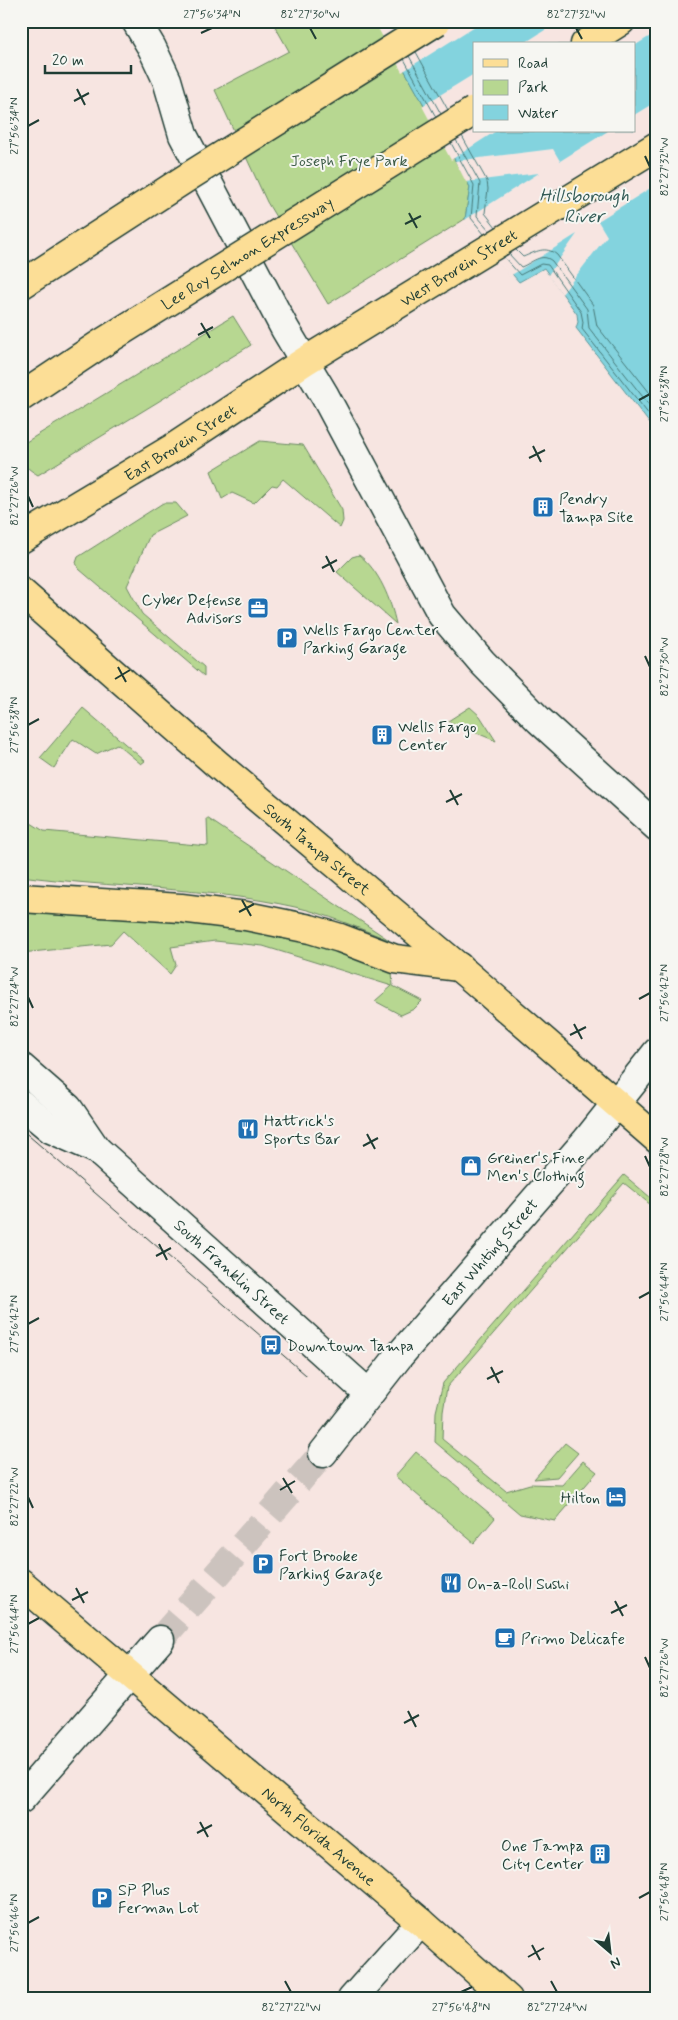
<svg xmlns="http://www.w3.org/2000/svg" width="678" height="2020" font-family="Mynerve,sans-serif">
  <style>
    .green { fill: #b7d791; stroke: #6b8a62 }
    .water { fill: #83d3de; stroke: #5b979a; fill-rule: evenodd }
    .pier { fill: #f7e5e1 }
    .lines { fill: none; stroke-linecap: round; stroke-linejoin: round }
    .shore { stroke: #477978; stroke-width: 1 }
    .minor-tunnel { stroke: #ccc3be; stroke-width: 28; stroke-dasharray: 28 14; stroke-linecap: butt }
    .minor-casing { stroke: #1f3d34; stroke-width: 31 }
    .major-casing { stroke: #1f3d34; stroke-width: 31 }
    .highway-casing { stroke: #1f3d34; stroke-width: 31 }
    .minor { stroke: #f6f6f2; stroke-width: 28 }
    .major { stroke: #fcde96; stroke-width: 28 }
    .highway { stroke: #fcde96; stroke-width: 28 }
    .tram { stroke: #1f3d34; stroke-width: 1 }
    .highway-bridge-casing { stroke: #1f3d34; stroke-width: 31; stroke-linecap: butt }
    .highway-bridge { stroke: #fcde96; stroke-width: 28 }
    .ticks { fill: none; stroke: #1f3d34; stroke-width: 2 }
    .labels { text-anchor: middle; stroke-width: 4; stroke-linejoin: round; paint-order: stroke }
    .park-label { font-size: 16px; fill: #3d5c47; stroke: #f6f6f2 }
    .street-label { font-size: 16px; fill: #1f3d34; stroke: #f6f6f2 }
    .poi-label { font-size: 16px; fill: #1f3d34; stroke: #f6f6f2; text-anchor: start }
    .water-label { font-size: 18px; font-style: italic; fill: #335b56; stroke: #f6f6f2 }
    .neatline { fill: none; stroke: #1f3d34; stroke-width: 2 }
    .ticks-label { font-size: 12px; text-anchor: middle; fill: #1f3d34 }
  </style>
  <rect width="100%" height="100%" fill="#f7e5e1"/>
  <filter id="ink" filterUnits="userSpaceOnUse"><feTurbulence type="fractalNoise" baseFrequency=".02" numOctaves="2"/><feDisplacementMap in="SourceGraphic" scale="10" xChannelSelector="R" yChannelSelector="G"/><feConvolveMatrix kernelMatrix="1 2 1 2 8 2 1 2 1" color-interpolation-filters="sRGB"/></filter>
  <g filter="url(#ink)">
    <path class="green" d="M272,21H377L470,187L465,219L328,304L267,202L215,90L289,51Z
      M233,316L251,345L38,475C23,466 21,462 21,445Z
      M260,441L303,445L342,510L343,521L340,528L283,479L277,486L272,485L254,503L232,493L222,499L211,471Z
      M163,503H176L187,516L150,535L127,586L142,614L204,667V676L79,569L76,563L78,557Z
      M359,555C379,570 391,600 396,624L337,572L352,557Z
      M470,707L480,716L496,741L448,721Z
      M83,708L145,761L141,764L117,744L96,754L73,739L54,768L40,758Z
      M21,817L44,831L208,846L207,818L389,940C358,928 327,914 295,907C205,887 112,888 21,876Z
      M21,913L226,924L280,931L363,958L392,972L393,986L422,1001L414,1009L401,1015L375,1001L392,986L263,946L215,941L171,947L176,965L170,974L123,931L111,944L21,953Z
      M624,1175L657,1203V1210L624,1183L447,1387L443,1412L442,1439L506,1491L530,1484L562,1485L583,1461L597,1472L555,1521L520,1514L435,1442L436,1412L443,1383Z
      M565,1443L578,1453L557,1477L534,1479Z
      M416,1452L495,1518L474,1543L395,1476Z"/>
    <path class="water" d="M377,21H657V433L576,328L578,322L577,314L544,268L519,282L465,219L470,187ZM474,44H634V131H474Z"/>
    <path class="pier" d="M374,21H483L402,72Z
      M559,21H657V32L634,46V44H523Z
      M474,74V131H496L451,160L422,106Z
      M657,101V184L598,221L607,236L562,294L548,275L577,234L510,276L463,221L539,173L466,182L455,161L553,149L560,161L608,131H634V115Z"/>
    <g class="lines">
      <path class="shore" d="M416,52L448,110
        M409,56L441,114
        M404,59L436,117
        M462,136L487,181L488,189L485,213L496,227
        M456,140L480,183L477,216L490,231
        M451,143L474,185L471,218L484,234
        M516,250L523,257C536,252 545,245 557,255L593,305L597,326L657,402
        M509,254L521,267C532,263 541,252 552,261L587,309L589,328L657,415
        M504,257L520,275L541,264L548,265L581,312L583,322L582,329L657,425"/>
      <path class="minor-tunnel" d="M160,1640L323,1453"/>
      <g class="minor-casing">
        <g id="minor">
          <path d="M136,21L152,48L167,80L183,135L285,329L325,396L442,615L482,662L539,720L657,827"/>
          <path id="s1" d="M21,1067L68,1108L96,1149L369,1394"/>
          <path d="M21,1104L51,1129L96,1149"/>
          <path id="s2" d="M323,1453L399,1356L587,1140L657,1052"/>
          <path d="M21,1799L160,1640"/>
          <path d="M352,1999L421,1922"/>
        </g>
      </g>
      <g class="major-casing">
        <g id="major">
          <path id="s3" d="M21,539L173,448L305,361L657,146"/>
          <path id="s4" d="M21,592L217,764L468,975L657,1139"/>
          <path id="s5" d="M21,1583L421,1922L508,1999"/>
        </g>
      </g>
      <g class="highway-casing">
        <path id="highway" d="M585,44L621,21
          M21,898L181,908L246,916L310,929L340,938L395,959L459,967"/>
      </g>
      <use href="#minor" class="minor"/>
      <use href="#major" class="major"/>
      <use href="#highway" class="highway"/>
      <path class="tram" d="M21,1129L306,1375"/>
      <g class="highway-bridge-casing">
        <g id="highway-bridge">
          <path d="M21,285L191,175L437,21"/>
          <path id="s6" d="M21,397L99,345L474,111"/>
        </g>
      </g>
      <use href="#highway-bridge" class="highway-bridge"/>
    </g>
  </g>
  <path class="ticks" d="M310,28L316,39M576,28L582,39M201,33L212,28M77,89L85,105M74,101L89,93M28,126L39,120M645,156L650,167M409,213L417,228M405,224L421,216M201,323L210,338M198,335L213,327M639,400L650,394M533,446L541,462M529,458L545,450M28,496L33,507M326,556L334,572M322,568L337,560M645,656L650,667M118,667L126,682M115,679L130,670M28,725L39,719M450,790L458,805M446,802L462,794M242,900L251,916M239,912L254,904M28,997L33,1008M639,999L650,993M574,1024L582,1039M570,1035L586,1027M367,1134L375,1149M363,1146L378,1138M645,1156L650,1167M159,1244L167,1260M156,1256L171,1248M639,1298L650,1292M28,1324L39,1318M491,1367L499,1383M487,1379L503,1371M283,1478L292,1493M280,1490L295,1481M28,1497L33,1508M76,1588L84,1603M72,1600L88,1592M615,1601L623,1616M611,1613L627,1605M28,1624L39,1618M645,1657L650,1668M408,1711L416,1727M404,1723L419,1715M200,1822L208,1837M197,1833L212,1825M639,1898L650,1892M28,1923L39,1917M532,1945L540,1960M528,1957L544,1948M285,1981L291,1992M551,1981L557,1992M461,1992L472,1987"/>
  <defs>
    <g id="building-square" transform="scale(1.125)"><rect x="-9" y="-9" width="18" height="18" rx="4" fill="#1f6fb2" stroke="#f6f6f2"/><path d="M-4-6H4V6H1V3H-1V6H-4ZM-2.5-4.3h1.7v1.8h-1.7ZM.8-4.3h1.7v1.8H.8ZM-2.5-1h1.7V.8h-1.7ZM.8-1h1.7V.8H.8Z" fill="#fff"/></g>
    <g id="office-square" transform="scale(1.125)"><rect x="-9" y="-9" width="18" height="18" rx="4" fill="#1f6fb2" stroke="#f6f6f2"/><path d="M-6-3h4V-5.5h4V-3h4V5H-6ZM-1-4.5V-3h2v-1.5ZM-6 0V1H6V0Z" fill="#fff"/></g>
    <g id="parking-square" transform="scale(1.125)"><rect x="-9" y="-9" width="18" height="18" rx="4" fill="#1f6fb2" stroke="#f6f6f2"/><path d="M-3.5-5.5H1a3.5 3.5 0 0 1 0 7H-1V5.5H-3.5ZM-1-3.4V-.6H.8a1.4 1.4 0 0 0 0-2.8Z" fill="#fff"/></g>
    <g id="restaurant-square" transform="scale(1.125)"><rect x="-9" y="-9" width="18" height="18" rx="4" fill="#1f6fb2" stroke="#f6f6f2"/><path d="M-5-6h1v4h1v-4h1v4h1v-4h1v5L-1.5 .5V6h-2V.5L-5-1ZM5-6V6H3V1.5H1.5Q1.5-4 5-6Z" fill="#fff"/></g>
    <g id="shop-square" transform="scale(1.125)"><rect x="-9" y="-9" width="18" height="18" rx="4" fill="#1f6fb2" stroke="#f6f6f2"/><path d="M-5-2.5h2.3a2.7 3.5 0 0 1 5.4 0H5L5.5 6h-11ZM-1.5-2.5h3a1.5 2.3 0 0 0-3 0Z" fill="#fff"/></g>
    <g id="bus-square" transform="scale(1.125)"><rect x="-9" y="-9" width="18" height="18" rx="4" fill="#1f6fb2" stroke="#f6f6f2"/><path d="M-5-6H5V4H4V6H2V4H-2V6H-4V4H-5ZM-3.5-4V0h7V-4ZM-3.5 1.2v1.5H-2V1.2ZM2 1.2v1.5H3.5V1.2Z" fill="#fff"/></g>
    <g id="hotel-square" transform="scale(1.125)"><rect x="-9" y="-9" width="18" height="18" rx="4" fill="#1f6fb2" stroke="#f6f6f2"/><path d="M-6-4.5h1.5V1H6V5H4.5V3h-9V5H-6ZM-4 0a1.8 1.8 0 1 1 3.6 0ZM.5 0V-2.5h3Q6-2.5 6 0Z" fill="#fff"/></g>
    <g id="cafe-square" transform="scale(1.125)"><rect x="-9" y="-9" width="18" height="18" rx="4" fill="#1f6fb2" stroke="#f6f6f2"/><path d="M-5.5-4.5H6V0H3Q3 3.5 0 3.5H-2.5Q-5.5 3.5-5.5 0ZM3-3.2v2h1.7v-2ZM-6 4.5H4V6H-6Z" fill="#fff"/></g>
  </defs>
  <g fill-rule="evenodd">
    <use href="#building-square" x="543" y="507"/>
    <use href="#office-square" x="258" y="608"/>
    <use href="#parking-square" x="287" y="638"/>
    <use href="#building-square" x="382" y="735"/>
    <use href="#restaurant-square" x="248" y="1129"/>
    <use href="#shop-square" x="471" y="1166"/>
    <use href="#bus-square" x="271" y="1345"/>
    <use href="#hotel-square" x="616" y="1497"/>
    <use href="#parking-square" x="263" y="1564"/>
    <use href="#restaurant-square" x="451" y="1583"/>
    <use href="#cafe-square" x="505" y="1638"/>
    <use href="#building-square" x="600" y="1854"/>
    <use href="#parking-square" x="102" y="1898"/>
  </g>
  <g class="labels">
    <g class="park-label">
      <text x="349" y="166">Joseph Frye Park</text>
    </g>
    <g class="street-label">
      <text dy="6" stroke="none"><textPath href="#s6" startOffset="268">Lee Roy Selmon Expressway</textPath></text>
      <text dy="6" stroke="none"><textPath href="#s3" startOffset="515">West Brorein Street</textPath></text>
      <text dy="6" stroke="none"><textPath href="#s3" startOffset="186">East Brorein Street</textPath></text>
      <text dy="6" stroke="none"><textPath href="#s4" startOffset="392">South Tampa Street</textPath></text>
      <text dy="6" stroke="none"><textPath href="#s2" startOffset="261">East Whiting Street</textPath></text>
      <text dy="6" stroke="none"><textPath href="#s1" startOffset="295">South Franklin Street</textPath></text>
      <text dy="6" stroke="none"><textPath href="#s5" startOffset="391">North Florida Avenue</textPath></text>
    </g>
    <g class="poi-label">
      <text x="559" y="504">Pendry<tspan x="559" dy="18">Tampa Site</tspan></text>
      <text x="242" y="605" text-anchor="end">Cyber Defense<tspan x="242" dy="18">Advisors</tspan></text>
      <text x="303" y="635">Wells Fargo Center<tspan x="303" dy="18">Parking Garage</tspan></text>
      <text x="398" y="732">Wells Fargo<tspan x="398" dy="18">Center</tspan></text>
      <text x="264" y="1126">Hattrick's<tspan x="264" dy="18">Sports Bar</tspan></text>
      <text x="487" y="1163">Greiner's Fine<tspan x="487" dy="18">Men's Clothing</tspan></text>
      <text x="287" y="1351">Downtown Tampa</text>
      <text x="600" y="1503" text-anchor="end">Hilton</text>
      <text x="279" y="1561">Fort Brooke<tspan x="279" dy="18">Parking Garage</tspan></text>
      <text x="467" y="1589">On-a-Roll Sushi</text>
      <text x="521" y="1644">Primo Delicafe</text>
      <text x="584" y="1851" text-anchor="end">One Tampa<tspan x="584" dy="18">City Center</tspan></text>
      <text x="118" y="1895">SP Plus<tspan x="118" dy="18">Ferman Lot</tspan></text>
    </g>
    <g class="water-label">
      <text x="584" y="201">Hillsborough<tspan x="584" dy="21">River</tspan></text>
    </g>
  </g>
  <rect width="678" height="2020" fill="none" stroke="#f6f6f2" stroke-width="55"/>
  <rect x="473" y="42" width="162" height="90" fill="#f6f6f2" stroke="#a0aca6"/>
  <rect x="483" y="59" width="25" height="8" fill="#fcde96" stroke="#a0aca6"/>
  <text x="518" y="68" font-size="15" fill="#1f3d34">Road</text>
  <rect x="483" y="80" width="25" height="15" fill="#b7d791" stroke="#a0aca6"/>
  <text x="518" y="92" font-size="15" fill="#1f3d34">Park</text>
  <rect x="483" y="105" width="25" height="15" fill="#83d3de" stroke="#a0aca6"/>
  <text x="518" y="118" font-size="15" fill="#1f3d34">Water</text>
  <g transform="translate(610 1952) rotate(152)" stroke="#f6f6f2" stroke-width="4" paint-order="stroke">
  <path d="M0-4L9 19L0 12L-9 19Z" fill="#1f3d34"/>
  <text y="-8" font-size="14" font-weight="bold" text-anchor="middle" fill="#1f3d34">N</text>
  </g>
  <path d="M45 65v8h86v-8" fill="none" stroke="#1f3d34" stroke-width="2.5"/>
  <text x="52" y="65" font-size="15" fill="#1f3d34" stroke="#f6f6f2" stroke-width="4" paint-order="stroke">20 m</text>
  <rect x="28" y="28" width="622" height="1964" class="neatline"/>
  <g class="ticks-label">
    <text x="212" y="18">27°56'34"N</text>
    <text x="310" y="18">82°27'30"W</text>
    <text x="576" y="18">82°27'32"W</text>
    <text transform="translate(14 126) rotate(-90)" y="4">27°56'34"N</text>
    <text transform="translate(664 167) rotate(-90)" y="4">82°27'32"W</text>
    <text transform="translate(664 394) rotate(-90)" y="4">27°56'38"N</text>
    <text transform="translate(14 496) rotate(-90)" y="4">82°27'26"W</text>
    <text transform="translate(664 667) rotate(-90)" y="4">82°27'30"W</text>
    <text transform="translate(14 725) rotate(-90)" y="4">27°56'38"N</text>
    <text transform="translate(664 993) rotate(-90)" y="4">27°56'42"N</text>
    <text transform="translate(14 997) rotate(-90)" y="4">82°27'24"W</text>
    <text transform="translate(664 1167) rotate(-90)" y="4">82°27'28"W</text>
    <text transform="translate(664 1292) rotate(-90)" y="4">27°56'44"N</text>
    <text transform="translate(14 1324) rotate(-90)" y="4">27°56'42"N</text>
    <text transform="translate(14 1497) rotate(-90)" y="4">82°27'22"W</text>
    <text transform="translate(14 1624) rotate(-90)" y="4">27°56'44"N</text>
    <text transform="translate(664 1668) rotate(-90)" y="4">82°27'26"W</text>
    <text transform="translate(664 1892) rotate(-90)" y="4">27°56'48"N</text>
    <text transform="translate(14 1923) rotate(-90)" y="4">27°56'46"N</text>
    <text x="291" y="2011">82°27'22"W</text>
    <text x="461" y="2011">27°56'48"N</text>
    <text x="557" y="2011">82°27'24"W</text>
  </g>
</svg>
